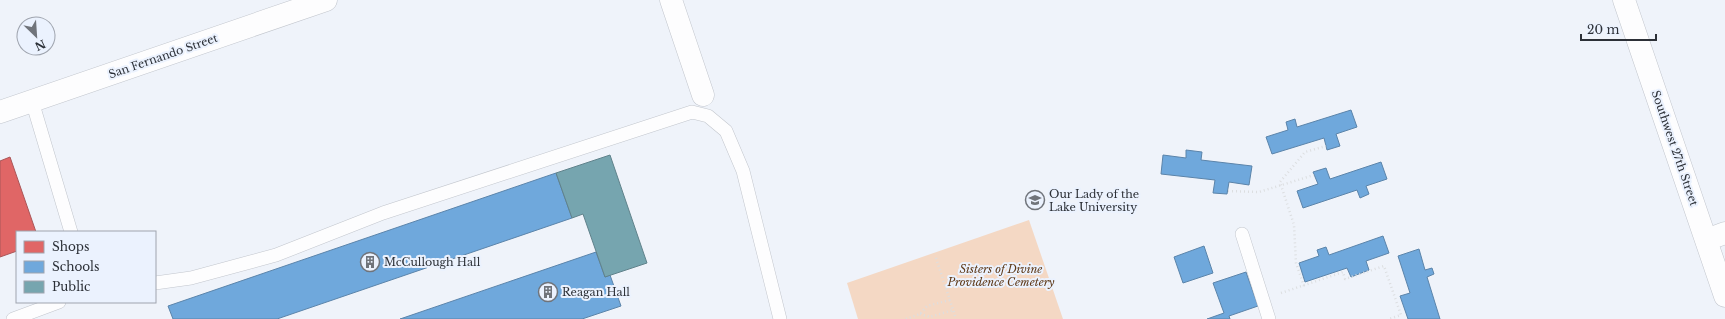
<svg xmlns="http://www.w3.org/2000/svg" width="1725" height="319" font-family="'Libre Baskerville',serif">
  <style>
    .green { fill: #f4d8c4 }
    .shops { fill: #e06666; stroke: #aa5658 }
    .schools { fill: #6fa8dc; stroke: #5b84aa }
    .public { fill: #76a5af; stroke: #60828b }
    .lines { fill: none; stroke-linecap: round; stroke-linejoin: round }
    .lane-casing { stroke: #c2c6cd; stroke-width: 14 }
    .street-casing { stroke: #c2c6cd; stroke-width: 23 }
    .path { stroke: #dcdee0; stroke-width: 2.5; stroke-dasharray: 1 3; stroke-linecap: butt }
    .lane { stroke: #fdfdfe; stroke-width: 13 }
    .street { stroke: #fdfdfe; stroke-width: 22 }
    .labels { text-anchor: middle; stroke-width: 4; stroke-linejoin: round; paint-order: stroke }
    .street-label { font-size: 11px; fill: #2c3037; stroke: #ebf2fe }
    .poi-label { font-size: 11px; fill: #2c3037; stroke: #ebf2fe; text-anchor: start }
    .park-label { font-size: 11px; font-style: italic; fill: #5c3614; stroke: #ebf2fe }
  </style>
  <rect width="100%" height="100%" fill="#eff3fa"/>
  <path class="green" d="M1029,220L1063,319H858L847,283Z"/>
  <path class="shops" d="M10,157L36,232H17V251L0,257V161Z"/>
  <path class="schools" d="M1351,110L1357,127L1336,134L1340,146L1327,150L1324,138L1272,154L1266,137L1288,130L1286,122L1295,119L1297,127Z
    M1186,150L1202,152L1201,160L1252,166L1249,185L1229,182L1227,194L1213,193L1215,180L1161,174L1163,155L1186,158Z
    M1381,162L1387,179L1366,186L1369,194L1360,198L1357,190L1303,208L1297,191L1318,184L1313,172L1326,168L1330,179Z
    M556,173L572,218L277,319H173L168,306Z
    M1383,236L1389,253L1366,261L1369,270L1351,277L1347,268L1305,282L1299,263L1319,256L1317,250L1326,247L1329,255Z
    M1204,246L1213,273L1183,283L1174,257Z
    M1419,249L1425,270L1432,268L1434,274L1427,277L1440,319H1408L1400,296L1410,293L1398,256Z
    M596,252L605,277L610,275L621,306L582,319H400Z
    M1246,272L1258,306L1229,316L1230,319H1207L1224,313L1213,283Z"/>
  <path class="public" d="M610,155L647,263L605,277L583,214L572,218L556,173Z"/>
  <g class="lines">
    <g class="lane-casing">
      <path id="lane" d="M32,101L71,232
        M1242,234L1269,319
        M155,283L191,278L276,255L383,213L692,112L708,116L726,131L743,171L780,319
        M13,319L59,302"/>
    </g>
    <g class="street-casing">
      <path id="street" d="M671,0L703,95
        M1624,0L1725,296
        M0,112L326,0
        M1706,240L1725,233"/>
    </g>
    <path class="path" d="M1228,191L1259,192L1314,175
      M936,258L956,319
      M1304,286L1296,263L1294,225L1280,182L1305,152L1326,146
      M1281,293L1343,272L1345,279L1384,266L1401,315L1389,319
      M920,314L930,317L953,310
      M906,319L920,314L927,306L950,300"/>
    <use href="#lane" class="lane"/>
    <use href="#street" class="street"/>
  </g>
  <defs>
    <g id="university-ring" transform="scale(1)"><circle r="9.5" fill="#ebf2fe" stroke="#70747b" stroke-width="1.5"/><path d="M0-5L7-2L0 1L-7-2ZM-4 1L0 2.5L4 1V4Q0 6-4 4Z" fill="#70747b"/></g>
    <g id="building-ring" transform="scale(1)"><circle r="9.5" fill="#ebf2fe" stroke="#70747b" stroke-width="1.5"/><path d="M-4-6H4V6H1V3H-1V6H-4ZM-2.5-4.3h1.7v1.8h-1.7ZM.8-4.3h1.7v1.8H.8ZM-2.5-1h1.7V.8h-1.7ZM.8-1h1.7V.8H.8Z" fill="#70747b"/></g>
  </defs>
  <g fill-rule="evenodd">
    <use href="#university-ring" x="1035" y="200"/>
    <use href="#building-ring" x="370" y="262"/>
    <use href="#building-ring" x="548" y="292"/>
  </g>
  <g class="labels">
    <g class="street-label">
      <text transform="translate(163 56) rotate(-19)" y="4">San Fernando Street</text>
      <text transform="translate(1675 148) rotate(71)" y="4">Southwest 27th Street</text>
    </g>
    <g class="poi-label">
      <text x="1049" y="198">Our Lady of the<tspan x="1049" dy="13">Lake University</tspan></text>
      <text x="384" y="266">McCullough Hall</text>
      <text x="562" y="296">Reagan Hall</text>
    </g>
    <g class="park-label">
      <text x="1001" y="273">Sisters of Divine<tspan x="1001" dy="13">Providence Cemetery</tspan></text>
    </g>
  </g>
  <rect x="16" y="231" width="140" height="72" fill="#ebf2fe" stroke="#9fa4ae"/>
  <rect x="24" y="241" width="20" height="12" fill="#e06666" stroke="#9fa4ae"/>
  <text x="52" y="251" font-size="12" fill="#2c3037">Shops</text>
  <rect x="24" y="261" width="20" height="12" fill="#6fa8dc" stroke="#9fa4ae"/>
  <text x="52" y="271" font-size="12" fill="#2c3037">Schools</text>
  <rect x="24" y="281" width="20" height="12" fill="#76a5af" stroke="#9fa4ae"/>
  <text x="52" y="291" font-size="12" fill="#2c3037">Public</text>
  <g transform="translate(36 36) rotate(155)"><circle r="19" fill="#ebf2fe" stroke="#9fa4ae"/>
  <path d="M0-3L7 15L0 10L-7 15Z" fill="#70747b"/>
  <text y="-6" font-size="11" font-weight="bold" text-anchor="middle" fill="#2c3037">N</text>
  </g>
  <path d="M1581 34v6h75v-6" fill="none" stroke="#2c3037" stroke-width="2"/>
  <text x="1587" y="34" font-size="12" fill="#2c3037" stroke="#ebf2fe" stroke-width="3" paint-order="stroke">20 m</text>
</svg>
